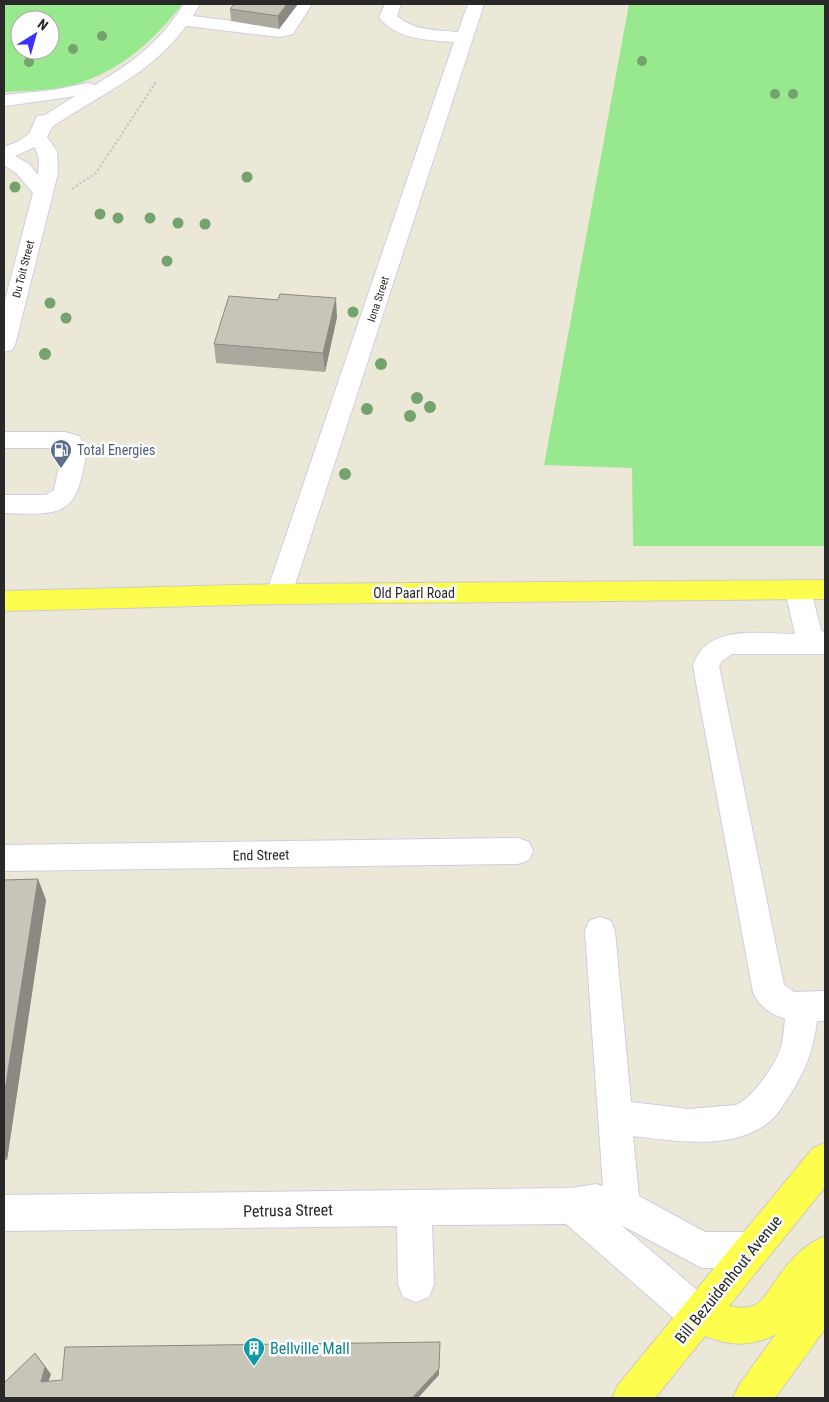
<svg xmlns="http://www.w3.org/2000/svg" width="829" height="1402" font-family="'Roboto Condensed',sans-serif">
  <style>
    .green { fill: #98e88e; fill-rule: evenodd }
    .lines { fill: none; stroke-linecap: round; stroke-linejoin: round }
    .minor-casing { stroke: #cecde3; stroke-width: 2 }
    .major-casing { stroke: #cbcbcb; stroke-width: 2 }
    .path { stroke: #cbcbcb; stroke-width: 2.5; stroke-dasharray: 2.5 2; stroke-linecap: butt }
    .minor { fill: #fff; fill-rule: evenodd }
    .major { fill: #fcfd4c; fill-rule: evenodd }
    .tree { fill: #75a36d }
    .wall { fill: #aba99e }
    .shaded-wall { fill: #8b8981 }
    .building { fill: #c7c4b8; stroke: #8b8981 }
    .labels { text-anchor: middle; stroke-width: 5; stroke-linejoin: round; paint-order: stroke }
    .far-street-label { font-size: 11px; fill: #282828; stroke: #fff }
    .service-label { font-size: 14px; fill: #4e5e75; stroke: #fff; text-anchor: start }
    .street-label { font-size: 14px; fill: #282828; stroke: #fff }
    .near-street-label { font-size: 16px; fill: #282828; stroke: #fff }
    .near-culture-label { font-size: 16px; fill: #0d838f; stroke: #fff; text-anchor: start }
  </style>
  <rect width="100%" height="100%" fill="#ece8d8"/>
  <path class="green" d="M4,4H182C153,43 114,76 65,87C46,91 24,91 4,92ZM20,20H50V50H20Z
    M629,4H825V546H633L632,468L544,465Z"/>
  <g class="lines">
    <g class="minor-casing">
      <path id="minor" d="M184,4H200L193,16L279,27L296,4H312L293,34L280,37L186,26C153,73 99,95 52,127L47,137L57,151L58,173L15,345L12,350L4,352V304L33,193L16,173L4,165V147L17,142L29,134L37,116L45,115L75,96L6,106L4,105V95L54,90L88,83L95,85C133,62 160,42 184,4ZM35,147L39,159L38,175L29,164L15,156Z
        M385,4H401L397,16C414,31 437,30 458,32L468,4H484L292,594L288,601L279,604L270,601L266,594L454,42C430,40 395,40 379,17Z
        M4,432H65L79,436L87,448C77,513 69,516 4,513V495H46L54,490L63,448H4Z
        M798,580L807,583L811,590L821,630L825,633V654H732L722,661L719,666L784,985L794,992L825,991V1021H817C813,1050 807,1068 791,1093C784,1104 777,1117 765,1125C729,1150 674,1141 633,1136L639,1196L705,1232H751L764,1237L769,1250L764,1263L751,1268H702L621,1225L711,1302L716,1315L711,1328L698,1333L685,1328L566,1224L432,1225L434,1284L429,1297L416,1302L403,1297L398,1284L397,1226L4,1231V1195L572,1188L596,1184L603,1186L585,931L589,921L600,917L611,921L615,931L631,1102L689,1109L736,1105C752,1098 774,1067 780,1050C783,1041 784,1029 785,1019C770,1013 760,1008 753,992L693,666C706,623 760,634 795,634L785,590L789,583Z
        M518,838L529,842L533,851L529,860L518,864L4,871V845Z"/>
    </g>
    <g class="major-casing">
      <path id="major" d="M825,580V599L279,604L4,611V591L279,584Z
        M825,1143V1187L729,1306C736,1307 745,1309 753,1306C764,1302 771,1286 778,1277C790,1260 806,1243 825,1236V1278L822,1281L825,1280V1329L775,1398H733L739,1385L776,1334C752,1347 730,1346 705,1336L655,1398H612L618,1385L813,1148Z"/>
    </g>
    <path class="path" d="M72,189L96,173L156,82"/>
    <use href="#minor" class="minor"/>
    <use href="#major" class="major"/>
  </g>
  <g class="tree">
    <circle cx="102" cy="36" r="5"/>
    <circle cx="73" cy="49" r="5"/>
    <circle cx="642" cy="61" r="5"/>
    <circle cx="29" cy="62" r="5"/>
    <circle cx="775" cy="94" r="5"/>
    <circle cx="793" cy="94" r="5"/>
    <circle cx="247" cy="177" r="5.5"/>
    <circle cx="15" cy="187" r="5.5"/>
    <circle cx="100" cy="214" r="5.5"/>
    <circle cx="118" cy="218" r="5.5"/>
    <circle cx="150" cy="218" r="5.5"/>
    <circle cx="178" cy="223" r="5.5"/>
    <circle cx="205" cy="224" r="5.5"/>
    <circle cx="167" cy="261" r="5.5"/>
    <circle cx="50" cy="303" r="5.5"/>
    <circle cx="353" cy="312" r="5.5"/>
    <circle cx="66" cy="318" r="5.5"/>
    <circle cx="45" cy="354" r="6"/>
    <circle cx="381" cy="364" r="6"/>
    <circle cx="417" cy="398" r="6"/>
    <circle cx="430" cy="407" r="6"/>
    <circle cx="367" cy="409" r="6"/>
    <circle cx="410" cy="416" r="6"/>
    <circle cx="345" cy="474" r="6"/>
  </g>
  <path class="wall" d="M298,4L279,29L231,21L230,9Z
    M337,317L325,372L216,363L214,344Z
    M38,879L46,900L7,1160H4V880Z"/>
  <path class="shaded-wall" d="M287,4H298L279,29L278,16Z
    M336,298L337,317L325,372L323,353Z
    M38,879L46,900L7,1160L4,1154V1097Z
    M35,1353L51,1374L46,1389L41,1382Z
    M439,1369V1375L418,1398H412Z"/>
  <path class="building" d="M234,4H287L278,16L230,9Z
    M280,294L336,298L323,353L214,344L229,296L278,300Z
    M38,879L4,1097V880Z
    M440,1342L439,1369L412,1398H4V1383L35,1353L45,1367L41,1382L62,1380L65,1347Z"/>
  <defs>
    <g id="fuel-pin" transform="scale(1.125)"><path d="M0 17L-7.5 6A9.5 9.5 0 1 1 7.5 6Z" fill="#5c6f8a" stroke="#fff"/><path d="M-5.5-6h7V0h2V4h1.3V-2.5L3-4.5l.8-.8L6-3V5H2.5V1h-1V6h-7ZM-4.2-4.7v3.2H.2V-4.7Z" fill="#fff"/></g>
    <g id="building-pin" transform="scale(1.125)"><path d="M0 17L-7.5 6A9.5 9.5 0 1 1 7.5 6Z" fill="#0f9aa8" stroke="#fff"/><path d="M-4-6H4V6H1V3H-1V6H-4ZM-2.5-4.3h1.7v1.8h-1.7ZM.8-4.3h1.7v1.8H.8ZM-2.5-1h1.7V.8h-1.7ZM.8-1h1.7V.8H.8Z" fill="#fff"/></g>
  </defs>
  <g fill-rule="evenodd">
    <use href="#fuel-pin" x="61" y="450"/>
    <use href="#building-pin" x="254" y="1348"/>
  </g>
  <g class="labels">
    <g class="far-street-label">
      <text transform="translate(23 269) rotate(-76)" y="4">Du Toit Street</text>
      <text transform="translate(378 299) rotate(-72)" y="4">Iona Street</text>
    </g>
    <g class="service-label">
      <text x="77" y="455">Total Energies</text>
    </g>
    <g class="street-label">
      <text x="414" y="598">Old Paarl Road</text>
      <text transform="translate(261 855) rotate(-1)" y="5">End Street</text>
    </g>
    <g class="near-street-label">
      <text transform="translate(288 1210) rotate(-1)" y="6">Petrusa Street</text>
      <text transform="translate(728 1279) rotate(-51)" y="6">Bill Bezuidenhout Avenue</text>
    </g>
    <g class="near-culture-label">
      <text x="270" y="1354">Bellville Mall</text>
    </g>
  </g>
  <rect width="829" height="1402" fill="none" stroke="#282828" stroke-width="10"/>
  <g transform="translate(35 35) rotate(37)"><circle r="24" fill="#ffffff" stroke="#a9a9a9"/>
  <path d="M0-4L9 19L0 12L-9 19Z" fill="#3c32ff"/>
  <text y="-8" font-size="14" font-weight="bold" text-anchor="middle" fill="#282828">N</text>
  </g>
</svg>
